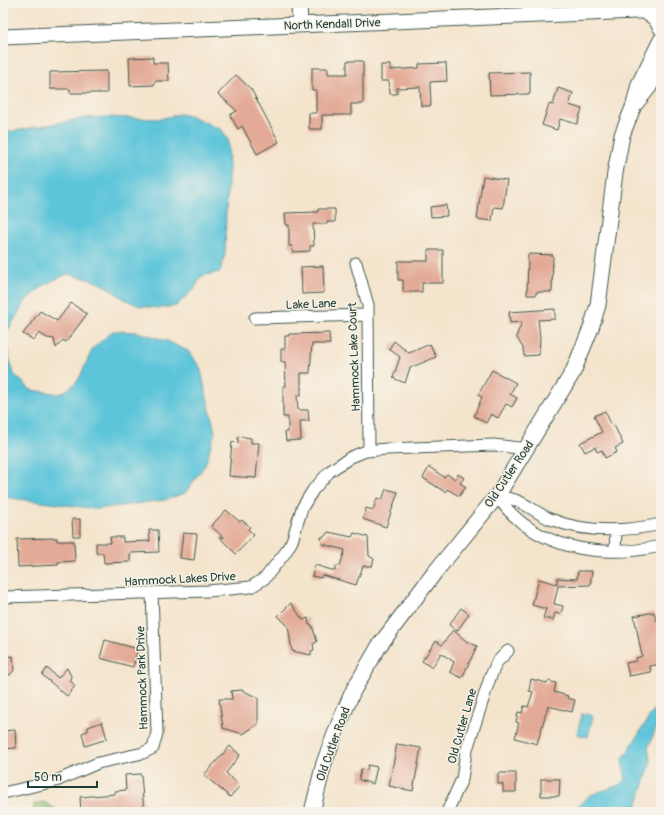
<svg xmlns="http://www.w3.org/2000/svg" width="664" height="815" font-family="Pangolin,sans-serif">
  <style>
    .forest { fill: #87b66f; stroke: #537a52 }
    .water { fill: #5dc5da; stroke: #3e8187 }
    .building { fill: #e3aa97 }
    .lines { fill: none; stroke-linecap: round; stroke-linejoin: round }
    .street-casing { stroke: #3f564b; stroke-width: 13 }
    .secondary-casing { stroke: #3f564b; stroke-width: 17 }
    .street { stroke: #fff; stroke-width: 11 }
    .secondary { stroke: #fff; stroke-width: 15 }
    .labels { text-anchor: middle; stroke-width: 3; stroke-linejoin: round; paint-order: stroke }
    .street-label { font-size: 12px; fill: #1f3d34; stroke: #f7f3e8 }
  </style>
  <rect width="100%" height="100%" fill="#f7f3e8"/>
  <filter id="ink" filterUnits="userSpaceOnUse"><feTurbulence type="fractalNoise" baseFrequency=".025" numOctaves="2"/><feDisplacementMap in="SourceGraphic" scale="8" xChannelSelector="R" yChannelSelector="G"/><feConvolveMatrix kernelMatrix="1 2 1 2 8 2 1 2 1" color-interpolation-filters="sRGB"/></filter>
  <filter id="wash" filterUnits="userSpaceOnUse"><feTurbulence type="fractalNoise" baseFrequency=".012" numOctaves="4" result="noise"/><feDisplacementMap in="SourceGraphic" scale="16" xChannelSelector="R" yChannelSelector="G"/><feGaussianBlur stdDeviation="0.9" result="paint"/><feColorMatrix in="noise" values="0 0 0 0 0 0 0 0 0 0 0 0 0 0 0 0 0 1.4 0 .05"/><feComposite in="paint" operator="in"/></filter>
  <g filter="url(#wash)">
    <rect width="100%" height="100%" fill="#f4e4cc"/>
    <path class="forest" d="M44,802L59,811L60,812H33L34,804Z"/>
    <path class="water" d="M179,114L191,116L222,130L228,140L229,168L226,211L225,254L220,272L201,276L195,288L176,306L158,308L140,306L124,299L106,286L89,279L67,274L46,284L27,299L6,333L8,354L14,374L31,390L60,394L71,387L79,379L93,348L113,331L138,332L167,341L188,351L200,367L215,432L205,465L185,493L165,500L97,509L3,497V133L86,118L106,117L160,119Z
      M661,698V720L658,723L648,748L651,762L635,812H573L590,795L619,785L625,780C626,772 621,766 623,759Z
      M582,713L593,716L588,737L577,734Z"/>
    <g id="blocks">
      <path class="building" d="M153,57V63H168L169,81H155L154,85L130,86L129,58Z
        M347,61H363V104H351V115H322V129H309V113H316V90H312V68H328V74H347Z
        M446,63L447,81L430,82L431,106H421L420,87L397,88V94H390L389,81H381V65H390V70L419,68V64Z
        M107,71V93H70V89H50V72Z
        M530,72V94L490,95L489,73Z
        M236,75L251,89L279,142L257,154L242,126L238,129L230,115L237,111L218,94Z
        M558,88L573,93L569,105L582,109L577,124L560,119L557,130L542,125L549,104L553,105Z
        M483,176L507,180L503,208L494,207L492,221L477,219Z
        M446,205L447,216L431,217L430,207Z
        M318,209H335V222H327V224H313L314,246H310V251L293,252L292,246H289V225H286L285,213L318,212Z
        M428,250H443V283H422V292H403V280H398V261H428Z
        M528,254L553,255L552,292H536V295H527Z
        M323,266L324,293L302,294L301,267Z
        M71,303L87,314L66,342L63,340L56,348L54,339L47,338L39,333L34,340L23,334L40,311L57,321Z
        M555,309V319L538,320L540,338L539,355L524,356L523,348L517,338V334L522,322L510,323L509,312Z
        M329,333L330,344H312L310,373H301V395H297L298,410H308L309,421H300L301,440L286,441L285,432H288V417H283V386H286L285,362H281V349H285V336H289V334Z
        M394,341L409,353L430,344L436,357L410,368L405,383L393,378L400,357L389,349Z
        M492,370L516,383L510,394L517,398L512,407L506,404L498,418L491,414L486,423L474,416L482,397L478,395Z
        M605,411L612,426L614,425L623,444L615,448L617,452L605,458L602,450L597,452L595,447L585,452L580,443L602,432L594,416Z
        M238,436L251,438V443H259L256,478L229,476L232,442L238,443Z
        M429,467L444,477L447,474L455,479L458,474L464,478L460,483L466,487L459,496L447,489L445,492L423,478Z
        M386,489L398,492L386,527L363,519L366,508L373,510L377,498L382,500Z
        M226,510L240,522L242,520L250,527L248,529L254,535L236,554L219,537L224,538L211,526Z
        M72,519H80V536H73Z
        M149,530H158L159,552L130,553V562L104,563L103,553H96V543H111L110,537H123V542L150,541Z
        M328,532L352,537L354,533L368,537L369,556L374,559L372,566H363L356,585L322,575L321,578L312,576L315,565L335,571L336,566H340L345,550L322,544L321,537H324Z
        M183,533L197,534L194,560L180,558Z
        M57,538V541H74L75,561L58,562V565L18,567L17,539Z
        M578,571H592L590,585L558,586L554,604L563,606L561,614L555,613L553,620L543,618L546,609L532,605L539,579L557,584V578L577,579Z
        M291,603L303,620L308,618L309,625H312L317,642L313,644L314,650L311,651V655L292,651L288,626L278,616Z
        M461,608L469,614L457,631L449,625Z
        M654,612L656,620L661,619V647H659L661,664L650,666L651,672L629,676L626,663L636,661V658L642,656L634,616Z
        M453,630L466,641L477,646L462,678L450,672L454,662L441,653L432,668L422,661L436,641L442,645Z
        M105,640L138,649L133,667L100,658Z
        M13,656L14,670L10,675H3V657Z
        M47,668L58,678L67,668L71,676L70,680L75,686L67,696L42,675Z
        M531,679L547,683L548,681L556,683L554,692L568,696L567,698L575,700L572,712L548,706L537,744L515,738L519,723L516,722L518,712L522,713L524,706L528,707L533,692L529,691Z
        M242,690L258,698V724L243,734L223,728L219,699H232L231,691Z
        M102,722L107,739L85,746L82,733L88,731V727Z
        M15,730L16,748L3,749V731Z
        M397,744L421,748L413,791L389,786Z
        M230,746L240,755L226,773L240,786L230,797L204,775Z
        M368,765L377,767L373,784L359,780L361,769L367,770Z
        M498,773H516V792H503V784H498Z
        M141,774L144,812H102V810L81,812L80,797L115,794V791L126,790L125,775Z
        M541,779H560L559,796H541Z"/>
    </g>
  </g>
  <g filter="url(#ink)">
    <use href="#blocks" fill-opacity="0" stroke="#3f564b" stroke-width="1"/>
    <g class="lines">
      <g class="street-casing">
        <path id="street" d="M356,263L368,305L369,451
          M255,318L367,315
          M497,496C534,550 601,559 661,546
          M497,496C503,497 509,498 515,500C527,504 538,514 550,519C585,533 624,532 661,524
          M615,551L616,530
          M3,597L208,591L251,587L265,578L285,553L292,541L302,508L313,490L330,471L351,457L366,451L387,449L494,445L527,449
          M3,793L56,781L98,763L143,753L153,748L157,733L152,593
          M447,812L462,779L466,752L490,678L497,662L508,651"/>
      </g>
      <g class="secondary-casing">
        <path id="secondary" d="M299,3L300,25
          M643,10L655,18L661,28
          M3,37L661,10
          M636,103L649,87L661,63
          M312,812L324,763L338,726L353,691L379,646L435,572L497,496L573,372L591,328L598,305L615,173L622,135L634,105L639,84L661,40"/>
      </g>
      <use href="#street" class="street"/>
      <use href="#secondary" class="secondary"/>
    </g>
  </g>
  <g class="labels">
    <g class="street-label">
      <text transform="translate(332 24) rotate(-2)" y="4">North Kendall Drive</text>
      <text transform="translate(311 304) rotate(-2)" y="4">Lake Lane</text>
      <text transform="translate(354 357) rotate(-92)" y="4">Hammock Lake Court</text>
      <text transform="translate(509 474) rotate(-56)" y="4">Old Cutler Road</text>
      <text transform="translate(180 579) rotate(-3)" y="4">Hammock Lakes Drive</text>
      <text transform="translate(142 678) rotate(-92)" y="4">Hammock Park Drive</text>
      <text transform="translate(462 726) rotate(-74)" y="4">Old Cutler Lane</text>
      <text transform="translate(333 744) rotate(-70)" y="4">Old Cutler Road</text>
    </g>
  </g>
  <rect width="664" height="815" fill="none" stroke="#f7f3e8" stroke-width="16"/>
  <path d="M28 781v6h69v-6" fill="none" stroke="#1f3d34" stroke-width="2"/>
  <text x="34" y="781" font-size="12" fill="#1f3d34" stroke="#f7f3e8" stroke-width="3" paint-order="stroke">50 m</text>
</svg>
